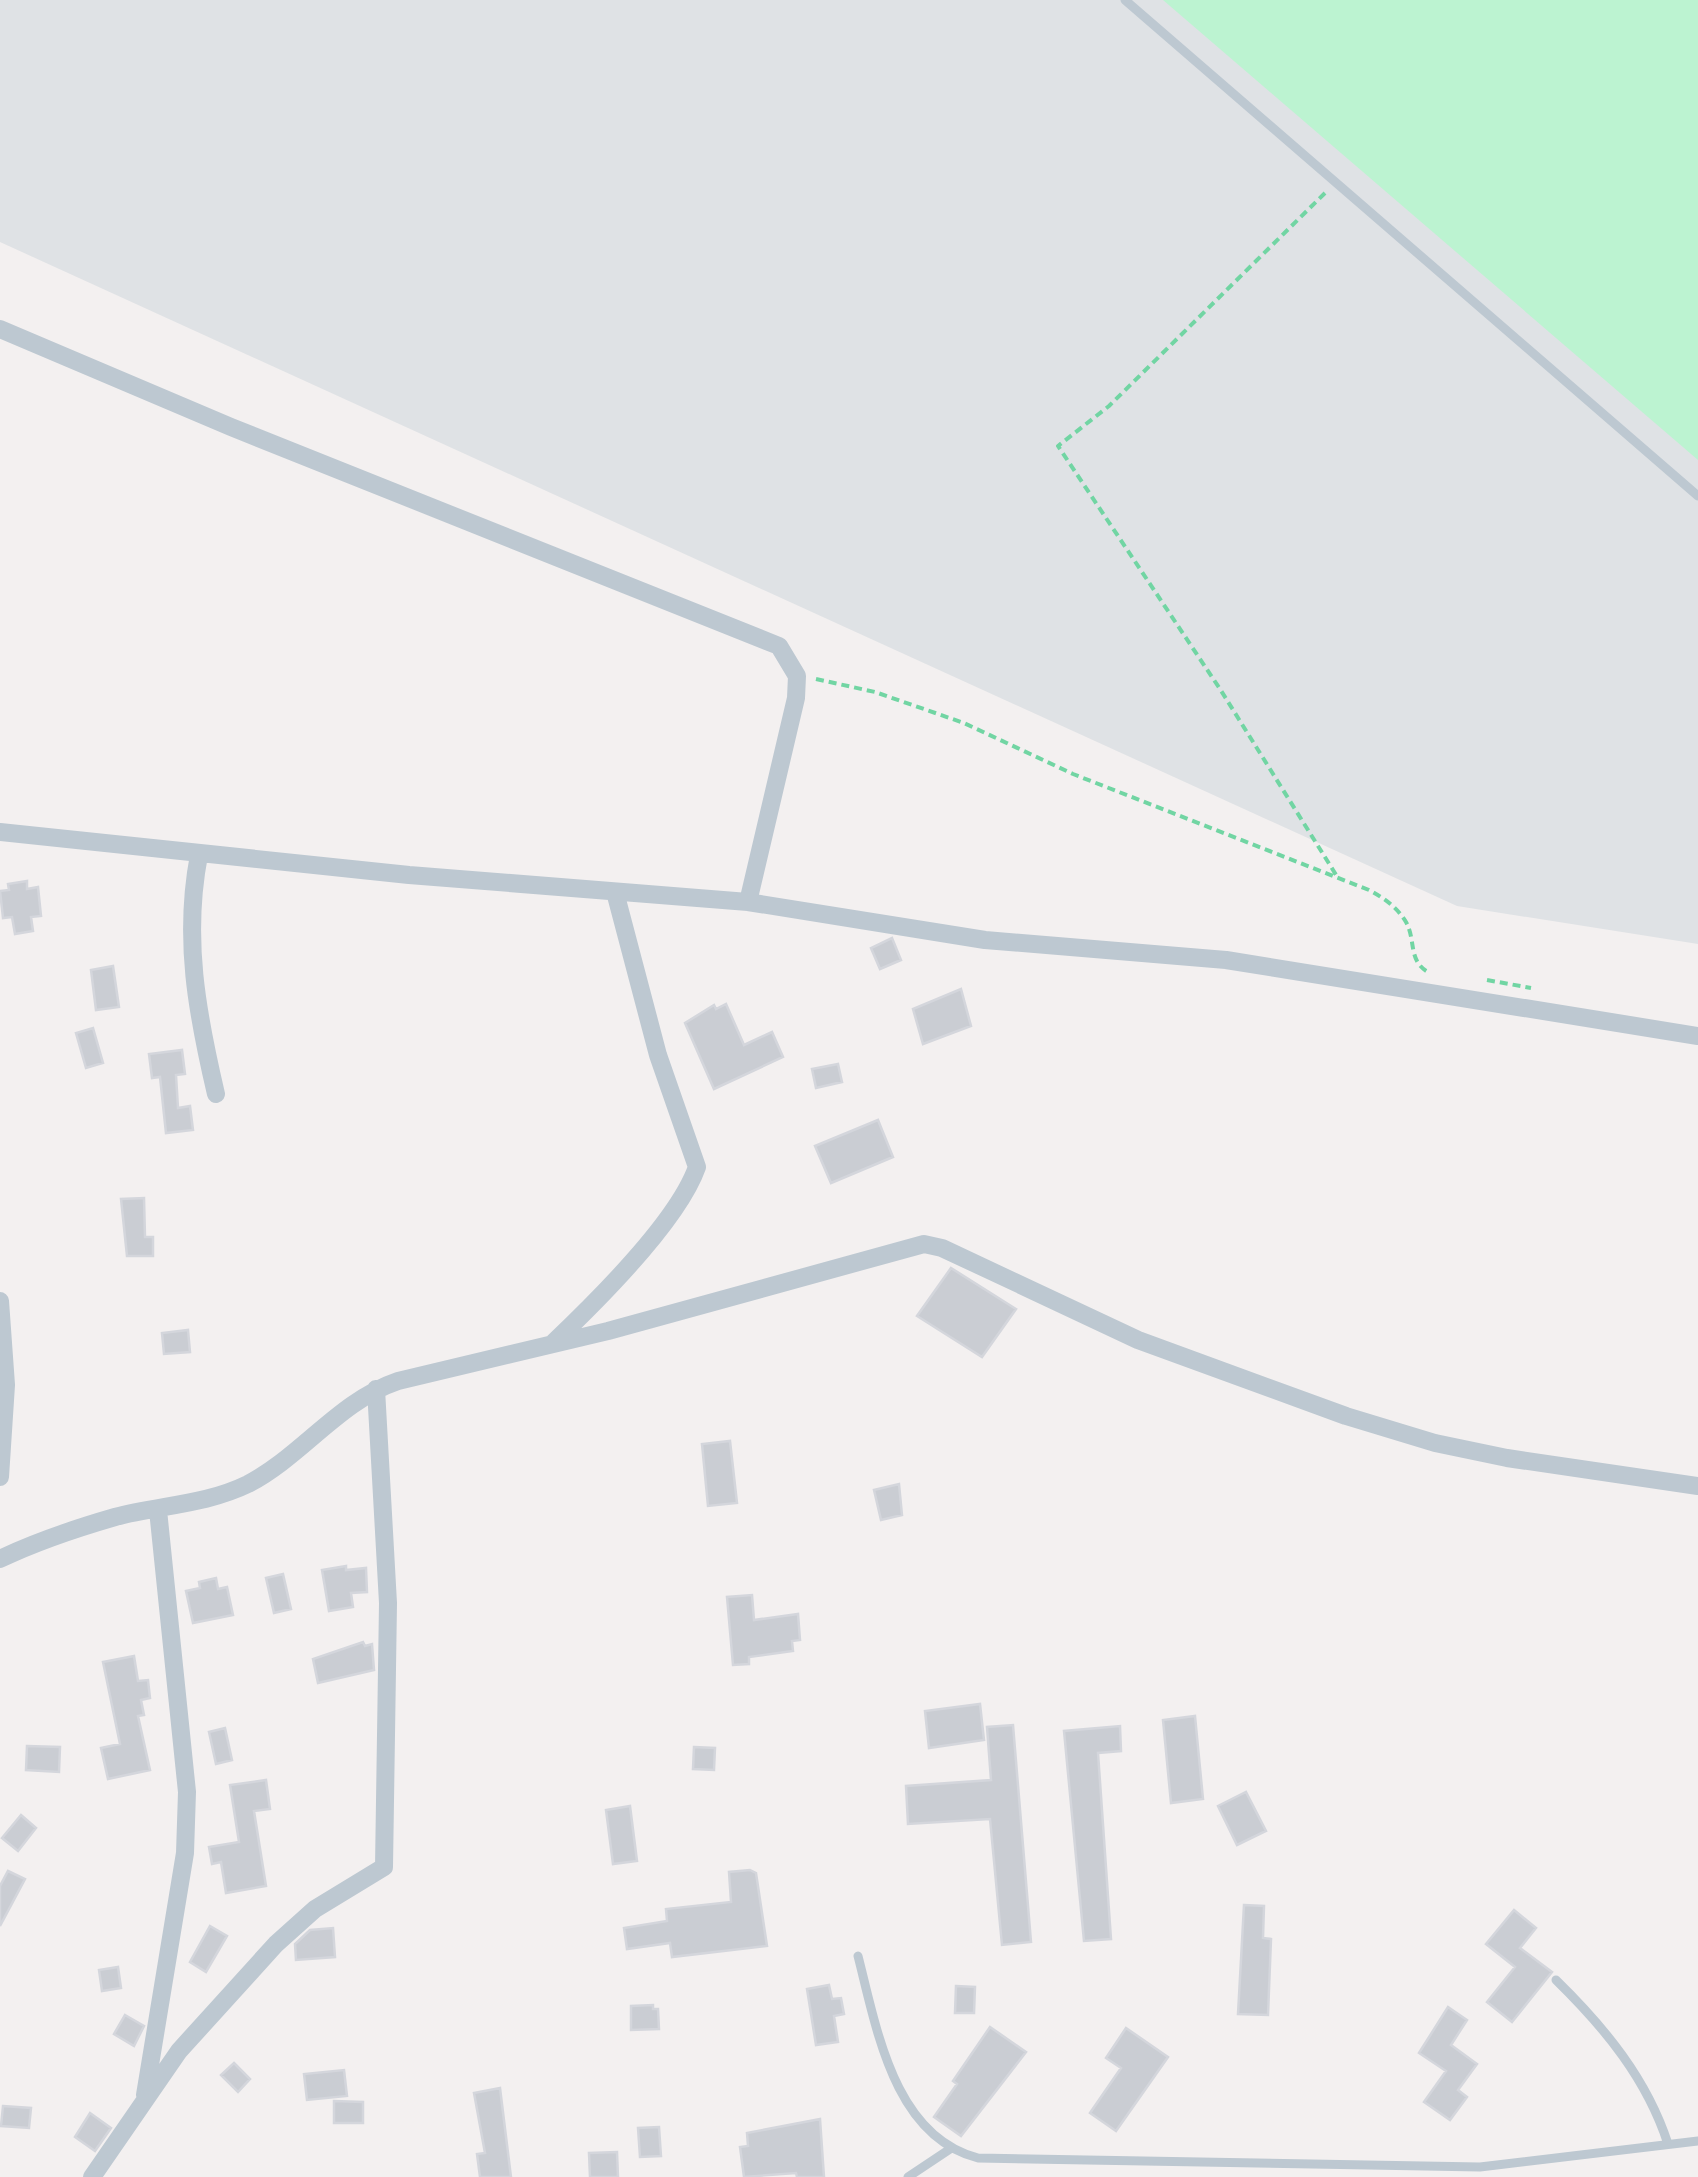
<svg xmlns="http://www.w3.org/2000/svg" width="1698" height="2177" font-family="Manrope,sans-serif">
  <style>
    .airport { fill: #dfe2e5 }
    .green { fill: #bcf3d1 }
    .building { fill: #cacdd3; stroke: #d4d6dc; stroke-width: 2.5 }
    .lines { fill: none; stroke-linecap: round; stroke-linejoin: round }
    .path { stroke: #71d5a3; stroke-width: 4; stroke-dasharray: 8 5; stroke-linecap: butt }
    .lane { stroke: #bdc8d1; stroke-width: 9 }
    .street { stroke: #bdc8d1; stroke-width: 18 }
  </style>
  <rect width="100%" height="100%" fill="#f3f0f0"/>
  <path class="airport" d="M0,0H1698V944L1457,906L0,242Z"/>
  <path class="green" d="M1163,0H1698V460Z"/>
  <path class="building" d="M27,881V889L38,887L41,916L31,917L33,931L15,934L12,917L3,918L0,891L9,890L8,884Z
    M892,938L901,960L880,969L871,948Z
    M113,966L119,1007L96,1010L91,970Z
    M961,989L971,1026L923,1044L913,1009Z
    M726,1004L744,1045L772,1032L783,1057L714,1089L685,1023L714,1005L716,1009Z
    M93,1028L103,1063L86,1068L76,1033Z
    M182,1050L185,1074L176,1075L178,1108L190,1106L193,1130L166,1133L160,1077L152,1078L149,1054Z
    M838,1064L842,1082L816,1088L812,1069Z
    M878,1120L893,1157L831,1183L815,1146Z
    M144,1198L145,1237H153V1256H127L121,1199Z
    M951,1268L1016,1309L982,1357L917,1316Z
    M188,1330L190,1352L164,1354L162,1333Z
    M730,1441L737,1503L708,1506L702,1444Z
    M899,1484L902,1515L881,1520L874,1490Z
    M346,1566V1570L366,1568L367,1592L351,1593L353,1607L329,1611L322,1570Z
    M283,1574L291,1609L274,1613L266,1578Z
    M216,1578L218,1589L227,1587L233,1615L193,1623L186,1591L200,1588L199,1582Z
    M752,1595L754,1620L798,1614L800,1640L792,1641L793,1651L749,1657V1664L733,1665L727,1597Z
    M363,1642L365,1646L372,1644L374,1670L318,1683L313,1659Z
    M134,1656L138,1681L148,1680L150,1698L141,1700L144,1715L138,1716L150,1770L108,1779L101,1748L120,1744L103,1662Z
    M980,1704L984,1740L929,1748L925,1711Z
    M1195,1716L1203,1799L1171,1803L1163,1720Z
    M1013,1725L1031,1942L1002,1945L990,1819L908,1824L906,1786L991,1780L987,1727Z
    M1120,1726L1121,1751L1098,1753L1111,1939L1084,1941L1064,1731Z
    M225,1728L232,1760L216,1764L209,1732Z
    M27,1746L60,1747L59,1772L26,1770Z
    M694,1747L715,1748L714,1770L693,1769Z
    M266,1780L270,1809L254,1811L266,1886L226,1893L221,1862L212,1864L209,1847L239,1842L230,1785Z
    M1246,1792L1266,1831L1237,1845L1218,1806Z
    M630,1806L637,1861L613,1864L606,1810Z
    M21,1815L36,1828L18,1851L2,1838Z
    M750,1870L756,1873L767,1946L672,1957L670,1943L627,1949L624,1928L667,1921L666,1909L731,1902L729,1872Z
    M8,1871L25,1879L0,1926V1886Z
    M1244,1905L1264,1906L1263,1938L1271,1939L1268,2015L1238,2014Z
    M1514,1910L1536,1928L1520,1948L1552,1972L1512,2022L1487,2002L1515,1967L1486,1944Z
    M210,1926L227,1936L206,1972L190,1962Z
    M333,1928L335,1957L296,1960L295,1944L310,1930Z
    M118,1967L121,1988L102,1991L99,1970Z
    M829,1985L832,1999L841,1998L844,2014L834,2016L838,2042L816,2045L807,1989Z
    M956,1986L975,1987L974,2013H955Z
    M653,2005V2009H658L659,2029L631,2030V2006Z
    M1448,2007L1467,2020L1451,2045L1477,2064L1458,2090L1467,2097L1450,2120L1424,2102L1446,2071L1419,2053Z
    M125,2015L144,2026L134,2046L114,2034Z
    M990,2027L1026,2052L961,2136L934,2117L957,2084L953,2081Z
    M1126,2028L1168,2057L1116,2131L1090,2113L1121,2068L1106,2058Z
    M234,2063L250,2079L238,2092L221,2075Z
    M344,2070L347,2096L307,2100L304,2074Z
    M500,2088L511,2177H480L477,2154L485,2153L474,2093Z
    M334,2101L363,2102V2123H334Z
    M3,2106L31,2108L29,2128L1,2126Z
    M90,2113L111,2128L95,2151L75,2137Z
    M820,2119L824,2177H797L796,2173L744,2177L740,2147L748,2146L747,2133Z
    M659,2127L661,2156L640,2157L638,2128Z
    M617,2152L618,2177H590L589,2153Z"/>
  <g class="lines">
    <path class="path" d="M1325,193L1109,406L1058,446L1220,689L1338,878
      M816,679L875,692L964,723L1073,774L1369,890C1384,898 1397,907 1406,922C1416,940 1408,961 1428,972
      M1487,980L1531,988"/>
    <path class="lane" d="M1125,0L1698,496
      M858,1956C877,2030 894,2136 978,2158L1480,2167L1698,2141
      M1556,1980C1605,2028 1647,2079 1668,2144
      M908,2177L950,2149"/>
    <path class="street" d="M0,329L231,427L779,646L797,676L796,698L748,902
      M0,832L409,875L748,902L985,940L1226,960L1698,1036
      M199,855C183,938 197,1013 216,1094
      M0,1301L6,1385L0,1477
      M554,1342C596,1302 678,1221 697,1167L658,1055L615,892
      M0,1559C35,1542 77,1528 115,1517C159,1505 205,1505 248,1484C302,1456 339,1401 398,1381L608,1331L924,1244L942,1248L1138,1340L1346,1416L1435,1443L1507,1458L1698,1486
      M145,2095L185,1853L187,1792L158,1510
      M92,2177L179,2051L276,1944L315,1909L384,1867L388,1603L376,1389"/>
  </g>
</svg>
